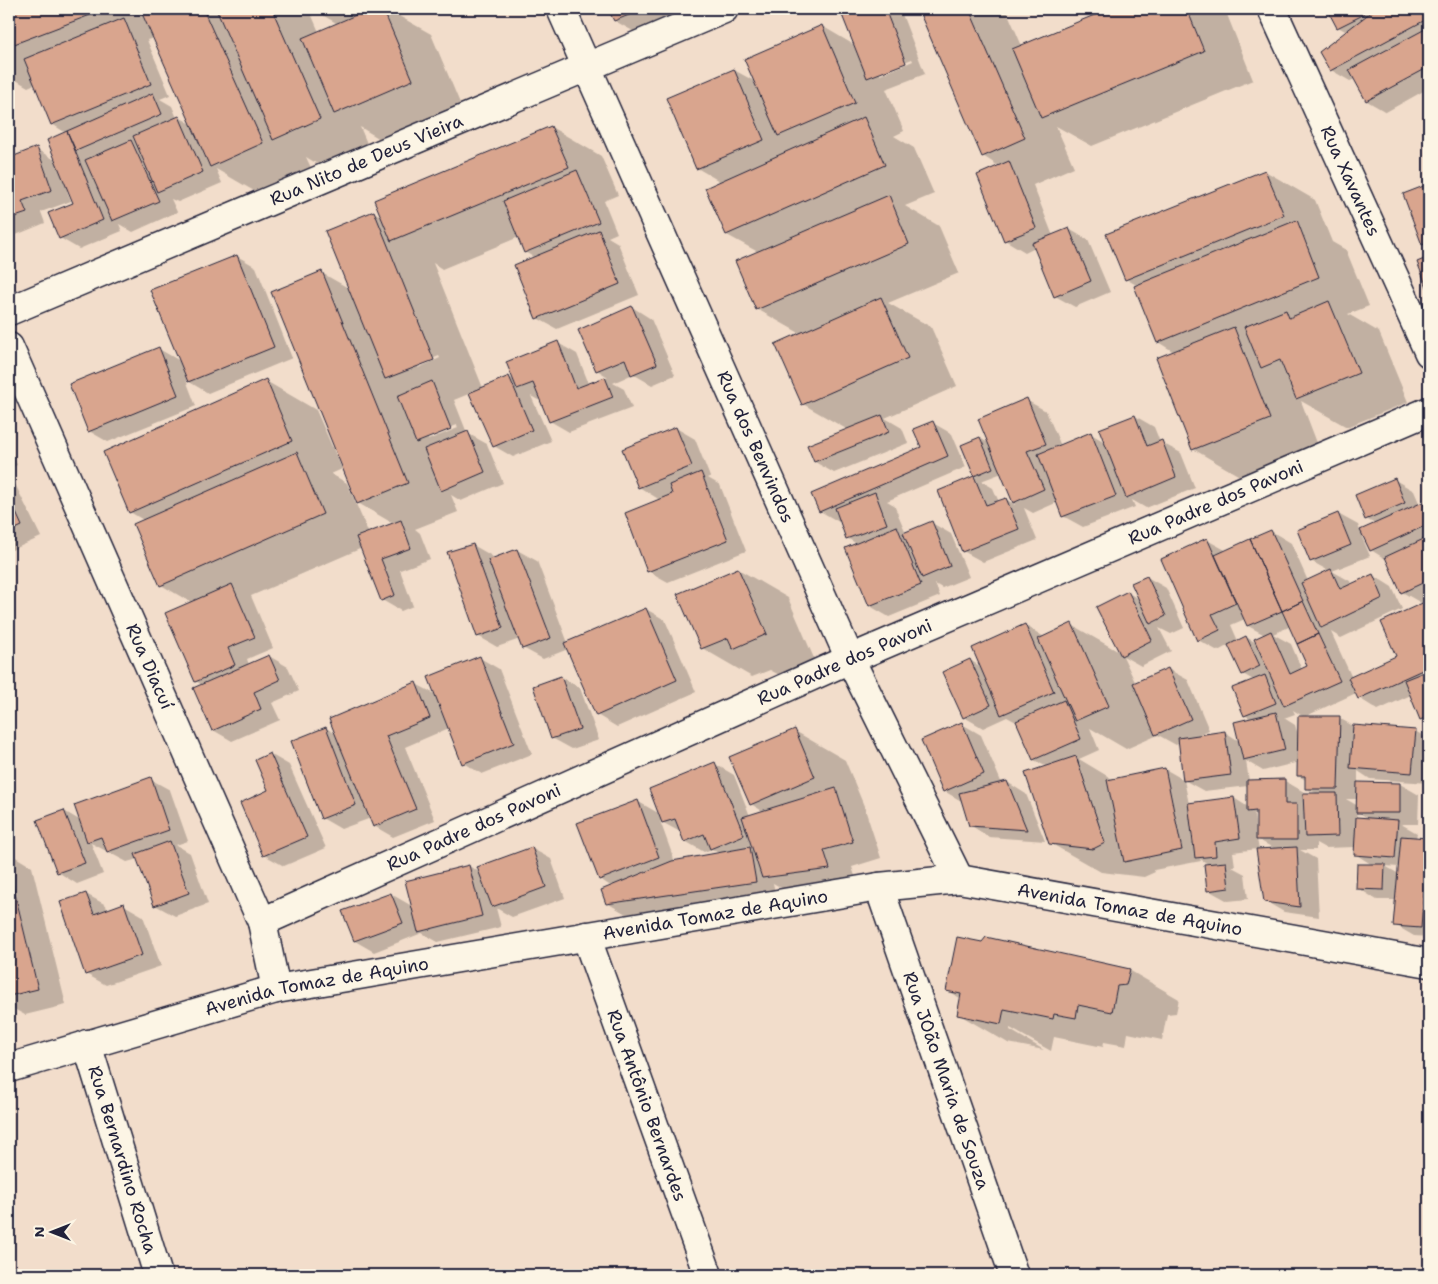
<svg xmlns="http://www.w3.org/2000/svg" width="1438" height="1284" font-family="'Shantell Sans',sans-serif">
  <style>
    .shadow { fill: #0003; fill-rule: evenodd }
    .building { fill: #d9a58e; stroke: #22223b }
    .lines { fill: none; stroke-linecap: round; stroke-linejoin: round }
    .minor-casing { stroke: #22223b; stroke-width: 31 }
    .tertiary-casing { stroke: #22223b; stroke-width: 31 }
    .minor { stroke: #fcf5e5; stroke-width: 28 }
    .tertiary { stroke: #fcf5e5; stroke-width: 28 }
    .labels { text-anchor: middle; stroke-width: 4.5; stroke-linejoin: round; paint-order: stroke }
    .street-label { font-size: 18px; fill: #22223b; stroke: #fcf5e5 }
  </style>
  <rect width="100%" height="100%" fill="#f2ddcb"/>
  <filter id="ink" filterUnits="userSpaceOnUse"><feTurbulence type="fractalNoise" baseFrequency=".02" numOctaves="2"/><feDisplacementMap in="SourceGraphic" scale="10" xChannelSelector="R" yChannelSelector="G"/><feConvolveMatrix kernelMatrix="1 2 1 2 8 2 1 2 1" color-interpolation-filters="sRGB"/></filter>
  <g filter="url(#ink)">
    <path class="shadow" d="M9,9H309L319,32L338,24L312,9H400L392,12L431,34L462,108L385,142L360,127L369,148L324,168L306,157L313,172L261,195L216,169L222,183L178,202L171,199L177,212L133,232L119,224L122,231L79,249L60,238L75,203L69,190L67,191L71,201L41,212L45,223L16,235L9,230V159L36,149L57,161L66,133L52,124L35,84L28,87L9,76ZM154,38L193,125L179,117L177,118L172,106L160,99L170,95L147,40Z
      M610,9H732L736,20L665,49L615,21Z
      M846,9H900L925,74L886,89L904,131L894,136L914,148L934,194L905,206L939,226L959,273L888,303L931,327L957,386L885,418L902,428L908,443L834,473L815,462L848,430L803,404L801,334L757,309L758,252L727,235L707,188L721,182L697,168L734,70L756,82L822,26L856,46L842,10ZM912,59L913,61L880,75V72Z
      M919,9H1006L1022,46L1113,9H1220L1226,12L1253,80L1092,146L1056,126L1074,167L1033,185L1053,236L1069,229L1088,240L1110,292L1075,307L1055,296L1035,247L1025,252L1005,240L979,176L1000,167L983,156Z
      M1328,9H1429V88L1386,112L1367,101L1355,79L1350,81L1331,70L1347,32L1338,27Z
      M551,127L601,156L618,195L604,201L617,233L608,237L618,243L639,295L557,329L537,318L535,258L525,252L519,237L442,269L433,263L483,388L509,377L515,381L558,343L577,354L589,384L608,377L597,370L632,307L651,319L675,375L652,385L633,374L613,383L624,389L632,408L569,432L550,421L541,398L538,400L531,396L551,441L513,457L494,446L471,393L454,400L467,433L487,444L503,483L461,501L451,495L458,512L415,529L420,533L430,559L400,570L413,606L401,611L382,600L362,548L251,596L273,648L247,659L249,665L269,656L288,667L299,691L272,703L280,720L232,741L213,730L202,685L196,681L192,603L161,585L145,521L130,512L266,381L316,410L342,469L331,474L347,483L369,534L394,524L358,503L322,273L350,289L374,212L382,217ZM439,356L440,358L418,368V365ZM457,425L458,428L428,440V437Z
      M1265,171L1315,200L1332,242L1346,250L1369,306L1348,314L1379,332L1408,402L1347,427L1301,401L1319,448L1243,478L1193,449L1174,352L1158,342L1138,286L1126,279Z
      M1429,185V247L1423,244L1404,195Z
      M237,256L256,267L292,358L208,393L186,380L196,406L108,442L89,431L159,349L180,361Z
      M1026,400L1046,411L1061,446L1091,434L1105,442L1135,416L1154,427L1160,442L1181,453L1195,488L1146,508L1132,500L1135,507L1083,527L1063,516L1058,502L1033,513L1024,508L1037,540L983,562L963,551L940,491L977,476L975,475L980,438L990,444ZM1002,473L1015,505L1006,499L999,502L993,488L981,481Z
      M9,423L13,430L9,432Z
      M933,423L952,434L966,467L887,501L894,505L906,533L932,523L951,534L969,577L942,588L935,584L940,596L889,617L870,606L857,544L847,538L841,521L839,522L820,511L922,447Z
      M676,428L695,439L710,477L708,478L720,485L746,551L668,582L648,571L660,500L639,487Z
      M9,447L17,465L9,469Z
      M1395,480L1414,491L1420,505L1423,503L1429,507V724L1421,719L1411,695L1378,710L1359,698L1356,693L1304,717L1293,710L1295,714L1284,718L1295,725L1298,735L1339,718L1355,727L1415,731L1429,739V783L1370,779L1358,771V783L1400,784L1419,795L1418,824H1401L1417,833L1416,838L1429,840V937L1414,936L1395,925L1397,900H1377L1358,888L1374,866L1355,854L1356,847L1325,848L1316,843V850H1300L1316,859L1319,917L1284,912L1265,901L1257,849L1233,852L1235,866L1232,867L1245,874L1248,899L1228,901L1208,890L1210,865L1200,859L1201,861L1154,870L1155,872L1144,877L1101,872L1050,843L1047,767L1034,760L1018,723L1007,717L983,728L964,717L970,660L981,667L1025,625L1044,637L1072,625L1121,653L1128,593L1141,600L1147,577L1166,588L1184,628L1171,634L1159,628L1171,651L1141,666L1123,656L1136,684L1168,669L1188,680L1209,730L1198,735L1225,732L1239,741L1251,719L1245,715L1255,681L1243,674L1229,645L1218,651L1198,640L1207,540L1227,551L1271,531L1291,543L1308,581L1329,571L1311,561L1338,514L1358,525L1360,531L1375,524L1366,519ZM1364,536L1371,550L1387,560L1402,592L1423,604L1398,656L1352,678L1331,632L1341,638L1402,609L1392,587L1373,575L1352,585L1350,581L1332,571L1370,556L1362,537ZM1245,619L1248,626L1265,635L1258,644L1246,637L1238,641L1231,625ZM1291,626L1309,667L1302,670L1291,644L1273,634ZM1090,728L1126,749L1158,735L1176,745L1180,743L1184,780L1204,791L1248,786V807L1234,798L1189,804L1184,780L1165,769L1114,780L1079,759L1099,750ZM1246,761L1263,771L1299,762L1298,776L1306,780V788L1318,794L1304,795V792L1285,781H1249ZM1346,799H1358V806ZM1356,811L1371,820L1357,819ZM1254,814L1258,816L1256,830ZM1257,839L1275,849L1259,850ZM1385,866L1399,867V874Z
      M9,481L16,486L41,537L12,550L9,548Z
      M473,545L492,556L493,559L517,550L537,561L568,643L646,609L665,620L696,692L617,727L597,715L568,649L543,659L523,648L520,639L497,647L478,636Z
      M738,569L788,598L816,663L783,677L770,670L752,677L702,648Z
      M480,658L499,669L532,754L482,774L463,763L449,728L405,747L435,820L393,837L374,826L371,818L341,829L322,818L326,728L336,734L416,684L437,695Z
      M561,677L580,688L599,740L572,749L552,738Z
      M962,724L981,735L1002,784L1007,782L1026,794L1045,841L989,837L970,825L963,802L944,791Z
      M795,731L845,760L864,806L881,858L852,867L858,885L792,894L773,883L775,892L626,914L607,903L612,887L600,879L637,801L660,814L715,764L734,775L750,816L764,812L751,804ZM660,821L682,833L685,841L704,852L712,849L720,854L675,862Z
      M270,754L289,765L326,848L284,866L264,855L270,791Z
      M150,779L170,790L188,841L176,845L190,853L208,904L175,916L155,905L138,859L127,862L91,843L103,874L77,884L58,872L64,811L81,821Z
      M531,848L551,859L565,898L512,917L496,908L501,927L438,942L422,933L374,952L355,941L344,912L391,894L412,906L469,866L481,873Z
      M9,853L32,867L66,1005L25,1015L12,1008L16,1018L9,1020Z
      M86,894L106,905L107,910L124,905L143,916L161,966L106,985L86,974Z
      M1129,970L1179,999L1176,1013L1167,1014L1162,1040L1128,1033L1126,1046L1104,1042L1103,1047L1054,1037L1051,1051L1010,1028V1030L1044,1050L1008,1043L958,1014L962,999L947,991Z"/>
    <path class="building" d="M9,9H106L9,46Z
      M140,9H203L263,143L210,167Z
      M216,9H272L320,119L273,140Z
      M370,9H383L413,80L334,114L302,38Z
      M608,9H644L614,21Z
      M843,9H885L906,63L867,78L840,10Z
      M918,9H969L1025,138L982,157Z
      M1109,9H1187L1204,51L1041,118L1012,49Z
      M1327,9H1367L1361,16L1337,28Z
      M1375,9H1429V18L1330,71L1319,52Z
      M124,18L151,84L51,125L24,59Z
      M822,25L855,103L778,136L744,59Z
      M1429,27V67L1366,101L1349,70Z
      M734,69L764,140L696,169L666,98Z
      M153,93L162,114L76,151L67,131Z
      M179,116L203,172L157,192L133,136Z
      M864,117L885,165L726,235L705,188Z
      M551,126L569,167L391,241L374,200Z
      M67,131L103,220L59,239L48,213L73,203L47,140Z
      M131,140L159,201L112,221L85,160Z
      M37,147L52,190L22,201L27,213L9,219V158Z
      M1009,161L1036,228L1004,241L977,175Z
      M577,170L599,222L524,253L503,201Z
      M1265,170L1284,215L1125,280L1106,234Z
      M1429,184V242L1422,245L1403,194Z
      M889,195L909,244L756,310L735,261Z
      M374,211L434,360L385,379L325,231Z
      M1297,220L1319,277L1157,343L1134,286Z
      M1069,228L1091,281L1054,297L1032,243Z
      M599,230L620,284L536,319L514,265Z
      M237,255L274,347L188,382L150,290Z
      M1429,257V292L1417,262Z
      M322,271L408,483L357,504L271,292Z
      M881,297L908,358L802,405L775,344Z
      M1329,301L1359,373L1296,399L1280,360L1261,368L1244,327L1286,310L1289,318Z
      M632,306L657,364L631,375L625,359L596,371L578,330Z
      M1234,327L1270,419L1192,450L1156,358Z
      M558,341L576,388L605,377L613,397L549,422L533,383L517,389L506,362Z
      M159,347L178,395L88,432L69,384Z
      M509,376L532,430L493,447L469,393Z
      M266,379L292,441L129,513L103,452Z
      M432,381L451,429L416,443L397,396Z
      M1027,398L1046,444L1027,451L1044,489L1013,503L978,419Z
      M882,415L889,432L814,462L807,445Z
      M1135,415L1147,446L1162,440L1176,477L1126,498L1099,429Z
      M933,421L948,456L819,512L811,494L921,447L913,429Z
      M676,427L692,466L638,488L622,449Z
      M468,431L485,472L441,491L424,449Z
      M1091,432L1116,496L1062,517L1038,454Z
      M980,437L993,468L974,476L961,445Z
      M297,452L323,514L160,586L133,524Z
      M701,472L728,540L647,572L625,513L672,494L669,485Z
      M974,476L986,505L1006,498L1019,529L962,552L938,491Z
      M1395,478L1405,503L1365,520L1355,495Z
      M875,492L887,524L846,539L835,508Z
      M9,497L22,526L9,532Z
      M1423,502L1429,516V524L1370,551L1360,530Z
      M1338,513L1351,545L1310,562L1297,530Z
      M401,520L411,548L381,559L395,595L381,601L356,537Z
      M932,521L950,566L922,578L903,533Z
      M897,526L921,585L869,606L845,548Z
      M1271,530L1303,601L1282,611L1250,539Z
      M1428,537L1429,540V580L1401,593L1385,557Z
      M1207,538L1236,603L1212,614L1220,630L1197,641L1161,559Z
      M1250,539L1282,611L1247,626L1215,555Z
      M473,544L503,628L477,637L447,552Z
      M517,549L551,638L522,649L488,560Z
      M738,568L767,634L733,649L728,638L701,649L677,594Z
      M1331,569L1340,589L1373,574L1383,598L1321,628L1301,583Z
      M1147,576L1166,616L1150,624L1131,583Z
      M232,584L255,637L228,648L235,665L195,682L165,613Z
      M1128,591L1152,640L1121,656L1096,607Z
      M1429,600V667L1358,699L1348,678L1396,656L1381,622Z
      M1303,601L1318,634L1297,644L1282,611Z
      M646,608L677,680L596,716L564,643Z
      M1072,623L1109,706L1075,721L1038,639Z
      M1025,624L1054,692L1001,715L972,648Z
      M1271,631L1290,674L1307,666L1297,644L1318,634L1340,681L1284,706L1254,639Z
      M1246,636L1260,666L1242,675L1228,645Z
      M269,655L280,680L254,692L261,709L212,731L193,688Z
      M480,656L514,743L462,764L428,677Z
      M970,659L991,705L963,718L942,672Z
      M1168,668L1191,719L1155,735L1133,683Z
      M1429,670V716L1420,720L1404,680Z
      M1265,675L1276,703L1244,716L1232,688Z
      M561,676L580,729L551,739L533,686Z
      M416,682L430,718L386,736L416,809L373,827L329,719Z
      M1064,700L1081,739L1033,760L1016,721Z
      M1276,712L1285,750L1243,760L1234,722Z
      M1298,716H1340L1338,789H1305V776H1297Z
      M962,722L984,774L943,792L921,740Z
      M1353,725L1416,730L1412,773L1350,768Z
      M326,727L356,805L321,819L291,741Z
      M795,729L815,777L750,805L729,757Z
      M1225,731L1231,775L1183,781L1178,738Z
      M270,753L307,837L263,856L240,803L268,790L255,760Z
      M1076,756L1105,843L1093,849L1049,844L1025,773Z
      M715,762L744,835L710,849L704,834L684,842L675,819L662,823L649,789Z
      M1165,768L1182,850L1124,862L1107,780Z
      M151,777L169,830L107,852L101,837L87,842L74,805Z
      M1285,779V804H1297V840H1256V811L1247,812V780Z
      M1007,781L1027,830L969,826L959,793Z
      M1357,782L1400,783V813H1356Z
      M836,788L853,842L824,850L830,869L762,878L742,817Z
      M1303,793H1337L1338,836L1305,837Z
      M1234,797L1240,838L1215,842L1216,856L1195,858L1188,803Z
      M638,800L659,857L599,880L577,823Z
      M64,810L85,863L57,873L37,820Z
      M1356,817L1398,820L1395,858L1354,855Z
      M1401,836L1428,838L1421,928L1393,926Z
      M170,841L189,893L154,906L135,854Z
      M532,847L546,887L492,907L477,867Z
      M750,847L756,882L606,904L601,890L672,861Z
      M1297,847L1300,907L1264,902L1256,849Z
      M1226,862L1229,888L1207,891L1204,864Z
      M1357,864H1385L1384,890L1356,889Z
      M469,865L482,916L418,932L405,881Z
      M9,869L38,989L9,996Z
      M86,893L94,914L124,903L142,955L85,975L60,902Z
      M391,893L403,923L354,941L342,911Z
      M957,937L982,942L986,937L1130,969L1126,985L1117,986L1112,1012L1078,1005L1076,1018L1054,1014L1053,1019L1004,1009L1001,1024L957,1015L961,994L946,991Z"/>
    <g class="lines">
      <g class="minor-casing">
        <g id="minor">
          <path id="s1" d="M561,9L850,659L959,879"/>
          <path id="s2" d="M1272,9L1429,353"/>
          <path id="s3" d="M9,311L724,9"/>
          <path id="s4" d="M9,347L262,922L276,989"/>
          <path id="s5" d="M879,887L1014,1275"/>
          <path id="s6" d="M262,922L850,659L1429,411"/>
          <path id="s7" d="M586,936L708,1275"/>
          <path id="s8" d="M87,1044L158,1275"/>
        </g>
      </g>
      <g class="tertiary-casing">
        <g id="tertiary">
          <path id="s9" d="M9,1068L276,989L879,887L959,879L1429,963"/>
        </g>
      </g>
      <use href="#minor" class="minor"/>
      <use href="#tertiary" class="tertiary"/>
    </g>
  </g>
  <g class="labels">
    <g class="street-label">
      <text dy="6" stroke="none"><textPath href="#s3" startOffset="388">Rua Nito de Deus Vieira</textPath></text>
      <text dy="6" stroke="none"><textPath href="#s2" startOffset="189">Rua Xavantes</textPath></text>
      <text dy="6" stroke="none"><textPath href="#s1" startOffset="479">Rua dos Benvindos</textPath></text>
      <text dy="6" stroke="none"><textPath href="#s6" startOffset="1042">Rua Padre dos Pavoni</textPath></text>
      <text dy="6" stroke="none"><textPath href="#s6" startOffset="638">Rua Padre dos Pavoni</textPath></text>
      <text dy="6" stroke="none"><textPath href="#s4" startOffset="349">Rua Diacuí</textPath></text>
      <text dy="6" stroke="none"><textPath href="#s6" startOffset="232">Rua Padre dos Pavoni</textPath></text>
      <text dy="6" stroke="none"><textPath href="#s9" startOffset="1144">Avenida Tomaz de Aquino</textPath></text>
      <text dy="6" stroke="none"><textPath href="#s9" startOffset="724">Avenida Tomaz de Aquino</textPath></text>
      <text dy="6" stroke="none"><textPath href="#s9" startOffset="319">Avenida Tomaz de Aquino</textPath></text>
      <text dy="6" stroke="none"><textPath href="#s5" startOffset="205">Rua JOão Maria de Souza</textPath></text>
      <text dy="6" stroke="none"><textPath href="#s7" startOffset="180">Rua Antônio Bernardes</textPath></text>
      <text dy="6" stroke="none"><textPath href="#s8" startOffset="121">Rua Bernardino Rocha</textPath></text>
    </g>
  </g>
  <rect width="1438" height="1284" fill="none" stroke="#fcf5e5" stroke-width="30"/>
  <rect x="15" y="15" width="1408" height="1254" fill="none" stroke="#22223b" stroke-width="2" filter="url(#ink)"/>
  <g transform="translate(52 1232) rotate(270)" stroke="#fcf5e5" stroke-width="4" paint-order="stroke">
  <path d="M0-4L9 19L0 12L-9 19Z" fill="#22223b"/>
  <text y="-8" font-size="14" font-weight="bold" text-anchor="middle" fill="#22223b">N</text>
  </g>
</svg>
